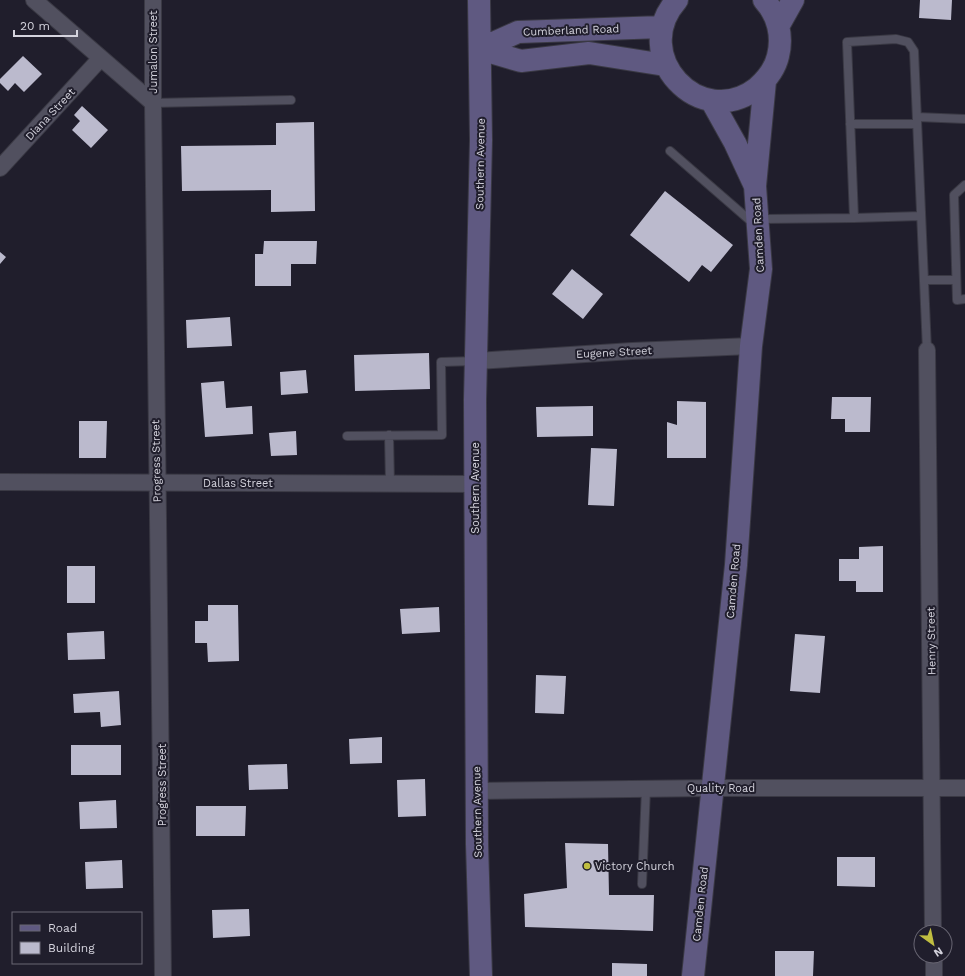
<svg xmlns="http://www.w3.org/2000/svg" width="965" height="976" font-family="'Work Sans',sans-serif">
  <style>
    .building { fill: #bbbacd }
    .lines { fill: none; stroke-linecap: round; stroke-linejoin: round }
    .lane-casing { stroke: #3a3944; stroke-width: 10 }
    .street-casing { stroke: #3a3944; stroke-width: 18 }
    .secondary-casing { stroke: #3a3944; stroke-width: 24 }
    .lane { stroke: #51505f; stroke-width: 8 }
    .street { stroke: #51505f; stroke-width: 16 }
    .secondary { stroke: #5f5981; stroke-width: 22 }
    .poi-dot { fill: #c0be41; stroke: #201e2c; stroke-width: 1.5 }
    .labels { text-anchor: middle; stroke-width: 4; stroke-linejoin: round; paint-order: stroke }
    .street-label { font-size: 11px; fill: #d4d3dd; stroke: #201e2c }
    .poi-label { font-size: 11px; fill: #d4d3dd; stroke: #201e2c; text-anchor: start }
  </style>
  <rect width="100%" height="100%" fill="#201e2c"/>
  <path class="building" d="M920,0H952L951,20L919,18Z
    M23,56L42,74L24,92L15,83L8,91L0,83V79Z
    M82,106L108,130L91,148L72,130L80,121L74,115Z
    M314,122L315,211L271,212V190L182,191L181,146L276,145V123Z
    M665,191L733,245L711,272L702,265L689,282L630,235Z
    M264,241H317L316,264H291V286H255V254H263Z
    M0,252L6,257L0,264Z
    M572,269L603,294L583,319L552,294Z
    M230,317L232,346L187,348L186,320Z
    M429,353L430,389L355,391L354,355Z
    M306,370L308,393L281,395L280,372Z
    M224,381L226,408L252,406L253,434L205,437L201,383Z
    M832,397H871L870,432H845V419H831Z
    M677,401L706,402V458H667V422L677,425Z
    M593,406V436L537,437L536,407Z
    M79,421H107L106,458H79Z
    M296,431L297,455L271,456L269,433Z
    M591,448L617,449L614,506L588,505Z
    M883,546V592H856V581H839V559H859V547Z
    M67,566H95V603H67Z
    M208,605H238L239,661L208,662L207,643H195V621H208Z
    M439,607L440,632L402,634L400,609Z
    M104,631L105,659L68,660L67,633Z
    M795,634L825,636L820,693L790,691Z
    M536,675L566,676L564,714L535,713Z
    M119,691L121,725L101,727L100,712L74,713L73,694Z
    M382,737V763L350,764L349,739Z
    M71,745H121V775H71Z
    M287,764L288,789L249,790L248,765Z
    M425,779L426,816L398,817L397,780Z
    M116,800L117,828L80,829L79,802Z
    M196,806H246L245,836H196Z
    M565,843L608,844L609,895H654L653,931L525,927L524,894L567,888Z
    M837,857H875V887L837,886Z
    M122,860L123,888L86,889L85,862Z
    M249,909L250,936L213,938L212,910Z
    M775,951H814L813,976H775Z
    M612,963L647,964V976H612Z"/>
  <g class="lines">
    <g class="lane-casing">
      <path id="lane" d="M153,103L291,100
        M917,117L965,119
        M850,124H917
        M670,151L754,224
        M965,185L954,195L957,300L965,299
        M921,216L854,218L847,42L896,39L908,42L914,51L927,350
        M759,219L854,218
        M924,280H956
        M389,435L390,484
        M347,436L442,435L441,362L476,361
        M642,884L646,789"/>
    </g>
    <g class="street-casing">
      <path id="street" d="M34,0L153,103C155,394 162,685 163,976
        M153,103V0
        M0,168L100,59
        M927,350L933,932
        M477,361L632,351L751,346
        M0,482L475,484
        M476,791L712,788H965
        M934,956V976"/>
    </g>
    <g class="secondary-casing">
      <path id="secondary" d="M479,0L481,140L475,400L477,844L481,976
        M677,0C628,55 700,132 757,88C767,79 775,69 778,56C783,36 778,15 764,0
        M779,25L793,0
        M480,49L521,61L589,53L665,65
        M480,49L518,32L662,27
        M711,100L735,143L755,186
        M693,976L736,565L751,346L761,269L755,186L765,81"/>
    </g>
    <use href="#lane" class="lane"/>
    <use href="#street" class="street"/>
    <use href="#secondary" class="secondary"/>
  </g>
  <circle class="poi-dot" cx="587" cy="866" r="4"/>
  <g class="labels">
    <g class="street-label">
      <text transform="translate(571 30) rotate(-2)" y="4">Cumberland Road</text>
      <text transform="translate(153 52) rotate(-90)" y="4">Jumalon Street</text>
      <text transform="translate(50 114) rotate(-47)" y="4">Diana Street</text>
      <text transform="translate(480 164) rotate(-89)" y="4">Southern Avenue</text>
      <text transform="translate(758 235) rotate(-93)" y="4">Camden Road</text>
      <text transform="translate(614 352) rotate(-3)" y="4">Eugene Street</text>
      <text transform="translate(156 461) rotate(-91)" y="4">Progress Street</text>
      <text x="238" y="487">Dallas Street</text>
      <text transform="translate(475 488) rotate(-90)" y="4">Southern Avenue</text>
      <text transform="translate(733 581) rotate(-85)" y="4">Camden Road</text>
      <text transform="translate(931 641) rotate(-91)" y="4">Henry Street</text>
      <text transform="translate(162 785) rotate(-90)" y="4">Progress Street</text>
      <text x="721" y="792">Quality Road</text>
      <text transform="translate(477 812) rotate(-91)" y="4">Southern Avenue</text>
      <text transform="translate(700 904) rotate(-84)" y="4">Camden Road</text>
    </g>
    <g class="poi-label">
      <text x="595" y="870">Victory Church</text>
    </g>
  </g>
  <rect x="12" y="912" width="130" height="52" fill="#201e2c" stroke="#686673"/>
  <rect x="20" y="925" width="20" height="6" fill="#5f5981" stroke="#686673"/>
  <text x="48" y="932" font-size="12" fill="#d4d3dd">Road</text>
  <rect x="20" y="942" width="20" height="12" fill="#bbbacd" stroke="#686673"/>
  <text x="48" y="952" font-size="12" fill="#d4d3dd">Building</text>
  <g transform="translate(933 944) rotate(147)"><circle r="19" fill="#201e2c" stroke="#686673"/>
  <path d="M0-3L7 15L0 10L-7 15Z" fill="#c0be41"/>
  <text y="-6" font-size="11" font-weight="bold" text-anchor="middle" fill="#d4d3dd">N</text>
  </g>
  <path d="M14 30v6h63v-6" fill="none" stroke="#d4d3dd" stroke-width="2"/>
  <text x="20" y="30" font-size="12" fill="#d4d3dd" stroke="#201e2c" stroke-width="3" paint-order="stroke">20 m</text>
</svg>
